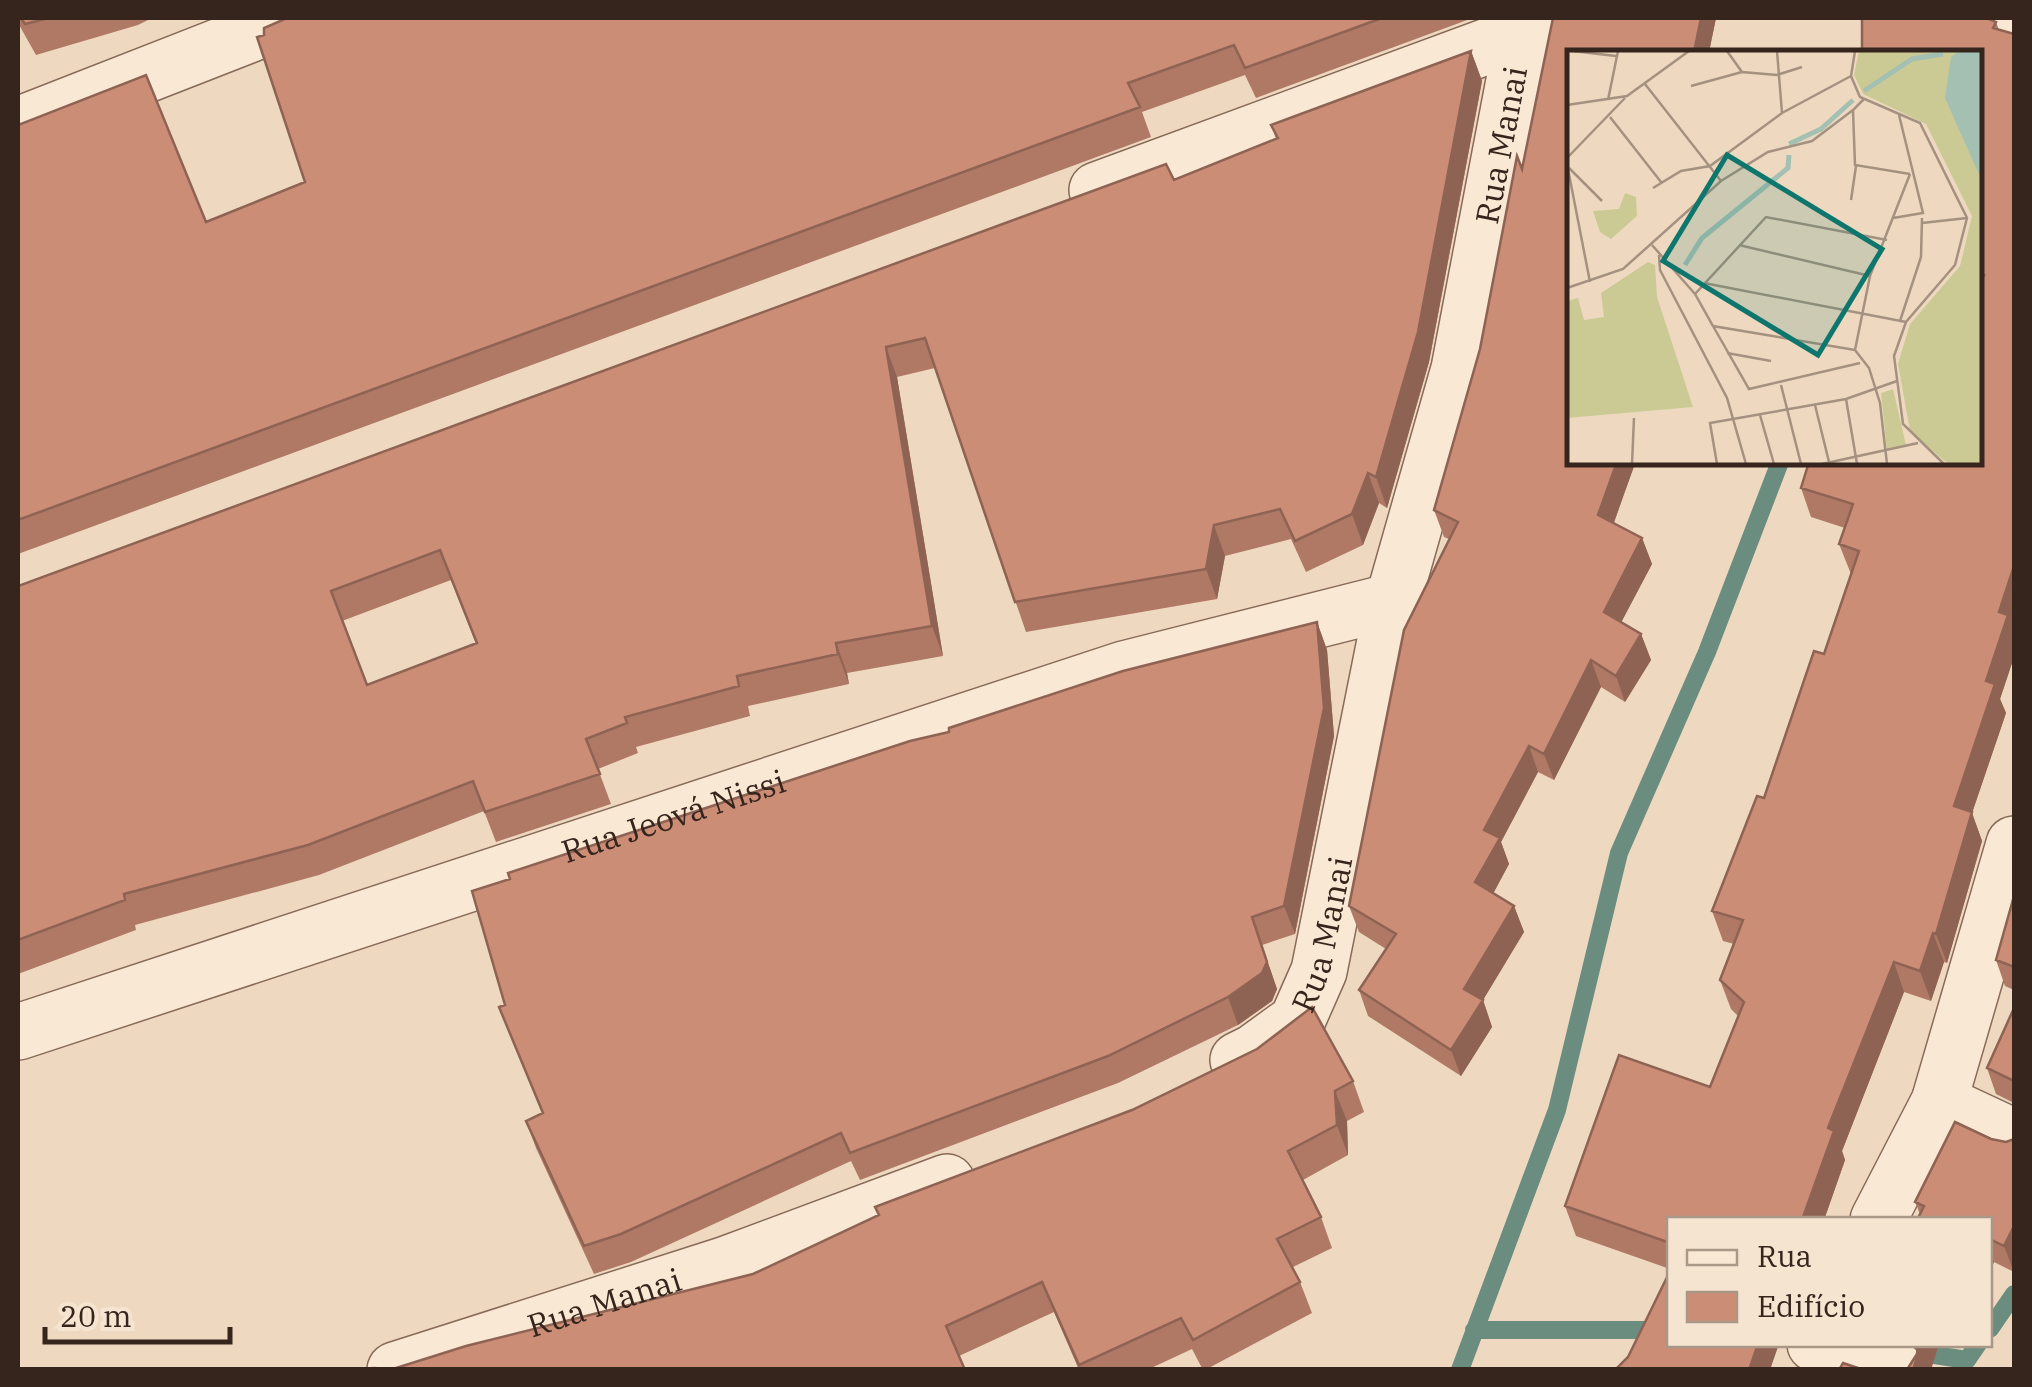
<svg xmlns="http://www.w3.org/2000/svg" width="2032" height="1387" font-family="'IBM Plex Serif',serif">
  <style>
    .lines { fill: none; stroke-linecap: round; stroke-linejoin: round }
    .stream { stroke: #6a8d80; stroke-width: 18 }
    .minor-casing { stroke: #876a58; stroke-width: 58 }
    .minor { stroke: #f9e8d3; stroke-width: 55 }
    .wall { fill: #af7965; fill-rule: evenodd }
    .shaded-wall { fill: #8f6353 }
    .building { fill: #cc8d76; stroke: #8f6353; stroke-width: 2.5; fill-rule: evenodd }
    .labels { text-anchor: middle; stroke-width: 9; stroke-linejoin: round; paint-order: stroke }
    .street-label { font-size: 32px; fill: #36251d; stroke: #f5e5d0 }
    .inset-river { fill: none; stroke: #a3c0b3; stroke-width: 5 }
    .inset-road { fill: none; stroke: #a4917f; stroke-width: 2.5 }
    .view { fill: #0f766e; fill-opacity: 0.15; stroke: #0f766e; stroke-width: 5 }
    .inset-edge { fill: none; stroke: #36251d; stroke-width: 5 }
  </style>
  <rect width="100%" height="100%" fill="#eed9c0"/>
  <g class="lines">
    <path class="stream" d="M1990,1329L2014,1294
      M1474,1330H1670
      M1915,1352L1967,1360L1978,1344
      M1460,1370L1557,1110L1619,853L1707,652L1780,462"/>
    <g class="minor-casing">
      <g id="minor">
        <path d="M2003,18L2014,21"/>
        <path d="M18,125L292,18"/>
        <path d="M1097,190L1526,32"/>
        <path id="s1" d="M18,1032L1124,669L1393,601"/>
        <path id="s2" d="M1238,1060L1254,1052L1297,1021L1319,971L1393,601L1459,369L1526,18"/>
        <path d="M1939,1102L2014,1137"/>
        <path d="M1878,1220L1939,1102L2014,844"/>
        <path d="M1815,1344L1897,1370"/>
        <path id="s3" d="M395,1370L724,1265L947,1182"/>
      </g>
    </g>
    <use href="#minor" class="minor"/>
  </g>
  <path class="wall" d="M18,18H152L138,25L36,55L18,23Z
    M287,18H1470V19L1256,98L1245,75L1142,112L1151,137L18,554V125L206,222L305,182L264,35Z
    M1553,18H1716L1709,52H1570V462H1635L1614,523L1642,538L1652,564L1621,622L1641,634L1651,660L1625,702L1601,687L1554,780L1538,772L1501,842L1509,864L1493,893L1514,906L1524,932L1483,1000L1492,1027L1461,1076L1368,1016L1359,990L1386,949L1359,932L1349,906L1404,630L1449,539L1444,537L1434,510L1480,349L1517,156L1522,169Z
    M1996,22L1999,30L2014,657L2000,699L2006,713L1972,813L1982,841L1947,963L1944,962L1931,1001L1904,992L1842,1151L1845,1160L1824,1220H1670V1269L1576,1236L1565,1206L1710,1087L1738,1016L1731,1009L1720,980L1734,944L1723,941L1712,911L1764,798L1824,654L1851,574L1839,544L1845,528L1811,517L1801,488L1980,462V52Z
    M1471,51L1482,81L1429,362L1387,508L1379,503L1363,545L1306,572L1291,539L1225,556L1217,599L1026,632L935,368L897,377L943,656L847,673L849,684L748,706L750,716L636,747L638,753L598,769L611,804L496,842L484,811L319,875L135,925L136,930L18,974V586L1174,180L1276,139L1271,125ZM451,580L476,644L367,685L342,621Z
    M1317,622L1327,650L1334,736L1295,934L1262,945L1277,989L1272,1001L1238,1025L1118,1083L860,1180L851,1161L631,1262L594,1274L536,1148L526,1121L542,1113L499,1007L505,1005L510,879L949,732Z
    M2014,896V990L2005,986L1996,960Z
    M2014,1008V1103L1996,1094L1987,1068Z
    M1353,1081L1364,1112L1347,1121L1348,1155L1303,1180L1321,1217L1332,1248L1293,1267L1300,1282L1312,1313L1205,1370H1203L1192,1349L1147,1370H1079L1054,1312L959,1356L393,1369L753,1274Z
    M1991,1139L2014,1272L1994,1262L1990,1270V1220L1920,1214L1915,1202Z"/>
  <path class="shaded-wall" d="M1701,18H1716L1709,52H1694Z
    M1471,51L1482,81L1429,362L1387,508L1376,477Z
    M886,347L897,377L943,656L932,626Z
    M1617,462L1635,464L1607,541L1598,515Z
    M1368,473L1379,503L1363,545L1352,514Z
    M1214,525L1225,556L1217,599L1206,569Z
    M1642,538L1652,564L1613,638L1604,612Z
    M2014,566V657L2000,699L2006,713L1972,813L1982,841L1947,963L1936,934L1954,806L1986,681L1999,612Z
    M1317,622L1327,650L1334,736L1295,934L1284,906Z
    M1641,634L1651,660L1625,702L1616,676Z
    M836,643L847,673L849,684L838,654Z
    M1591,660L1601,687L1554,780L1544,754Z
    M1529,746L1538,772L1501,842L1509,864L1485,909L1475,882L1484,830Z
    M1514,906L1524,932L1477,1010L1483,1000L1492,1027L1461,1076L1451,1050L1464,989Z
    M1252,917L1277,989L1272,1001L1238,1025L1228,997Z
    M1933,933L1944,962L1931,1001L1920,971Z
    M1894,962L1904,992L1842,1151L1845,1160L1824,1220H1802L1828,1128Z
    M1335,1091L1347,1121L1348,1155L1337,1125Z
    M2014,1226V1272L2004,1246Z
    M1990,1251L1994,1262L1990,1270Z
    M1758,1344H1779L1770,1370H1749Z
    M1921,1344H1939L1931,1370H1913Z"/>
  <path class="building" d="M21,18H49L25,24Z
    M287,18H1382L1245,68L1234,45L1128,83L1140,107L18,520V125L146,75L206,222L305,182L257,37L264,35V28Z
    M1553,18H1701L1694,52H1570V462H1617L1598,515L1642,538L1604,612L1641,634L1616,676L1591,660L1544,754L1529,746L1484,830L1500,838L1475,882L1514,906L1464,989L1483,1000L1451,1050L1359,990L1396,934L1349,906L1404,630L1458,522L1434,510L1480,349L1517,156L1522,169Z
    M1862,18H1987L1996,22L1993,28L2014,34V566L1999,612L2008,615L1986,681L1995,684L1954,806L1972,812L1936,934L1933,933L1920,971L1894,962L1828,1128L1834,1131L1802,1220H1670V1243L1565,1206L1619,1055L1710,1087L1744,1002L1720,980L1743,920L1712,911L1757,796L1764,798L1814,651L1824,654L1859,551L1839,544L1853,504L1801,488L1809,462H1980V285L1984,275L1980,274V52H1862Z
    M1471,51L1418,332L1376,477L1368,473L1352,514L1295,541L1280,509L1214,525L1206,569L1015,602L925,338L886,347L932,626L836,643L838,654L737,676L739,686L625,717L627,723L586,739L600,774L485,812L473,781L308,845L124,894L125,900L18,940V586L1166,164L1174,180L1278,138L1271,125ZM440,550L477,643L367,685L331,591Z
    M1317,622L1324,708L1284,906L1252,917L1267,962L1262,973L1228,997L1108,1056L850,1153L841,1133L621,1234L584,1246L526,1121L543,1113L499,1007L505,1005L472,891L510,879L508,873L910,741L949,732V728L1123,671Z
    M2014,896V967L1996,960Z
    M1312,1007L1353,1081L1335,1091L1337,1125L1288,1151L1321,1217L1277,1239L1300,1282L1193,1340L1181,1318L1079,1365L1042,1282L946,1326L965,1370H368L373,1368L393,1369L466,1346L753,1274L879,1215L875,1207L1132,1110L1257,1049Z
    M2014,1008V1081L1987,1068Z
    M1955,1122L1991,1139L2006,1142L2014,1139V1226L2004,1246L1990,1239V1220H1917L1924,1206L1915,1202Z
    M1670,1271V1344H1758L1749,1370H1615L1628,1357Z
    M1918,1344H1921L1913,1370H1904L1908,1368L1917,1354Z
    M1843,1363L1864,1370H1839Z"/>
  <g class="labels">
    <g class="street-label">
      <text dy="11" stroke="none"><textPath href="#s2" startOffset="972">Rua Manai</textPath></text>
      <text dy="11" stroke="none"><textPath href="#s1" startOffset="690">Rua Jeová Nissi</textPath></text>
      <text dy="11" stroke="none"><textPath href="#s2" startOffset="162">Rua Manai</textPath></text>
      <text dy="11" stroke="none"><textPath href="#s3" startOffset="220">Rua Manai</textPath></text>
    </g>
  </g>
  <g transform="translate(1567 50)">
    <rect width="415" height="415" fill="#eed9c0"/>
    <path d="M292,1H415V414H381L343,381L331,314L343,274L393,216L405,166L359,74L296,44L287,25ZM58,143L69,147L70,166L44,189L33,182L26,161L52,159ZM81,212L88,215L90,247L126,357L0,368V251L11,248L17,270L37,267L34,243ZM326,339L339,395L320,399L314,343Z" fill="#cbca94"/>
    <path d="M392,1H415V131L378,48L384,7Z" fill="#a3c0b3"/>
    <path class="inset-river" d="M297,41L345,9L376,4M222,94L254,79L286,50M118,215L135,188L221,118L222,105"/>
    <path class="inset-road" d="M5,1L49,6M160,1L175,22L210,25L235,17M210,1L215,63M288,1L284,26L293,47L353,73L400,168L388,215L339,272L327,306L336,374L377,414M78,34L154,131M124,36L175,22M297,49L286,60L288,115L343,124M41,50L51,1M0,55L60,46L122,1M43,67L94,132M0,108L58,48M0,114L23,232M2,118L35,151M86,138L114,121L143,116L215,63L284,26M284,150L289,116M326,168L356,163L332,65M355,173L400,168M85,195L128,244L146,276L288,300M172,195L303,226M92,205L93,220L160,348L179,414M137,233L339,272M0,238L56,219L154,131L201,102L245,91L286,60M128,244L199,167L320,190M333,271L354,207L355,168M146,276L182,339L293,313M288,300L303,226L343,124M288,300L302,318L313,353L320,414M160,303L204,311M214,335L234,414M279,349L290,414M248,355L262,412M193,365L207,414M65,414L67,368M150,414L143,373L279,349L330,331M255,414L351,393"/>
    <path class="view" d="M160,105L315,199L251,305L96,211Z"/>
    <rect width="415" height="415" class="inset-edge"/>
  </g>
  <rect width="2032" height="1387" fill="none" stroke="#36251d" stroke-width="40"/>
  <rect x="1667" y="1217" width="325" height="130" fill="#f5e5d0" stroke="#a99888" stroke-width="2.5"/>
  <rect x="1687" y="1250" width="50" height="15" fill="#f9e8d3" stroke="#a99888" stroke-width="2.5"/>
  <text x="1757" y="1267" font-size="30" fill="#36251d">Rua</text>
  <rect x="1687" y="1292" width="50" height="30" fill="#cc8d76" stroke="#a99888" stroke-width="2.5"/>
  <text x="1757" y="1317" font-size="30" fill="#36251d">Edifício</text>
  <path d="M45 1327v15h185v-15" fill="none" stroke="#36251d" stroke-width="5"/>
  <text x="60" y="1327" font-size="30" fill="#36251d" stroke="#f5e5d0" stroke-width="8" paint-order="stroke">20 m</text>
</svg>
